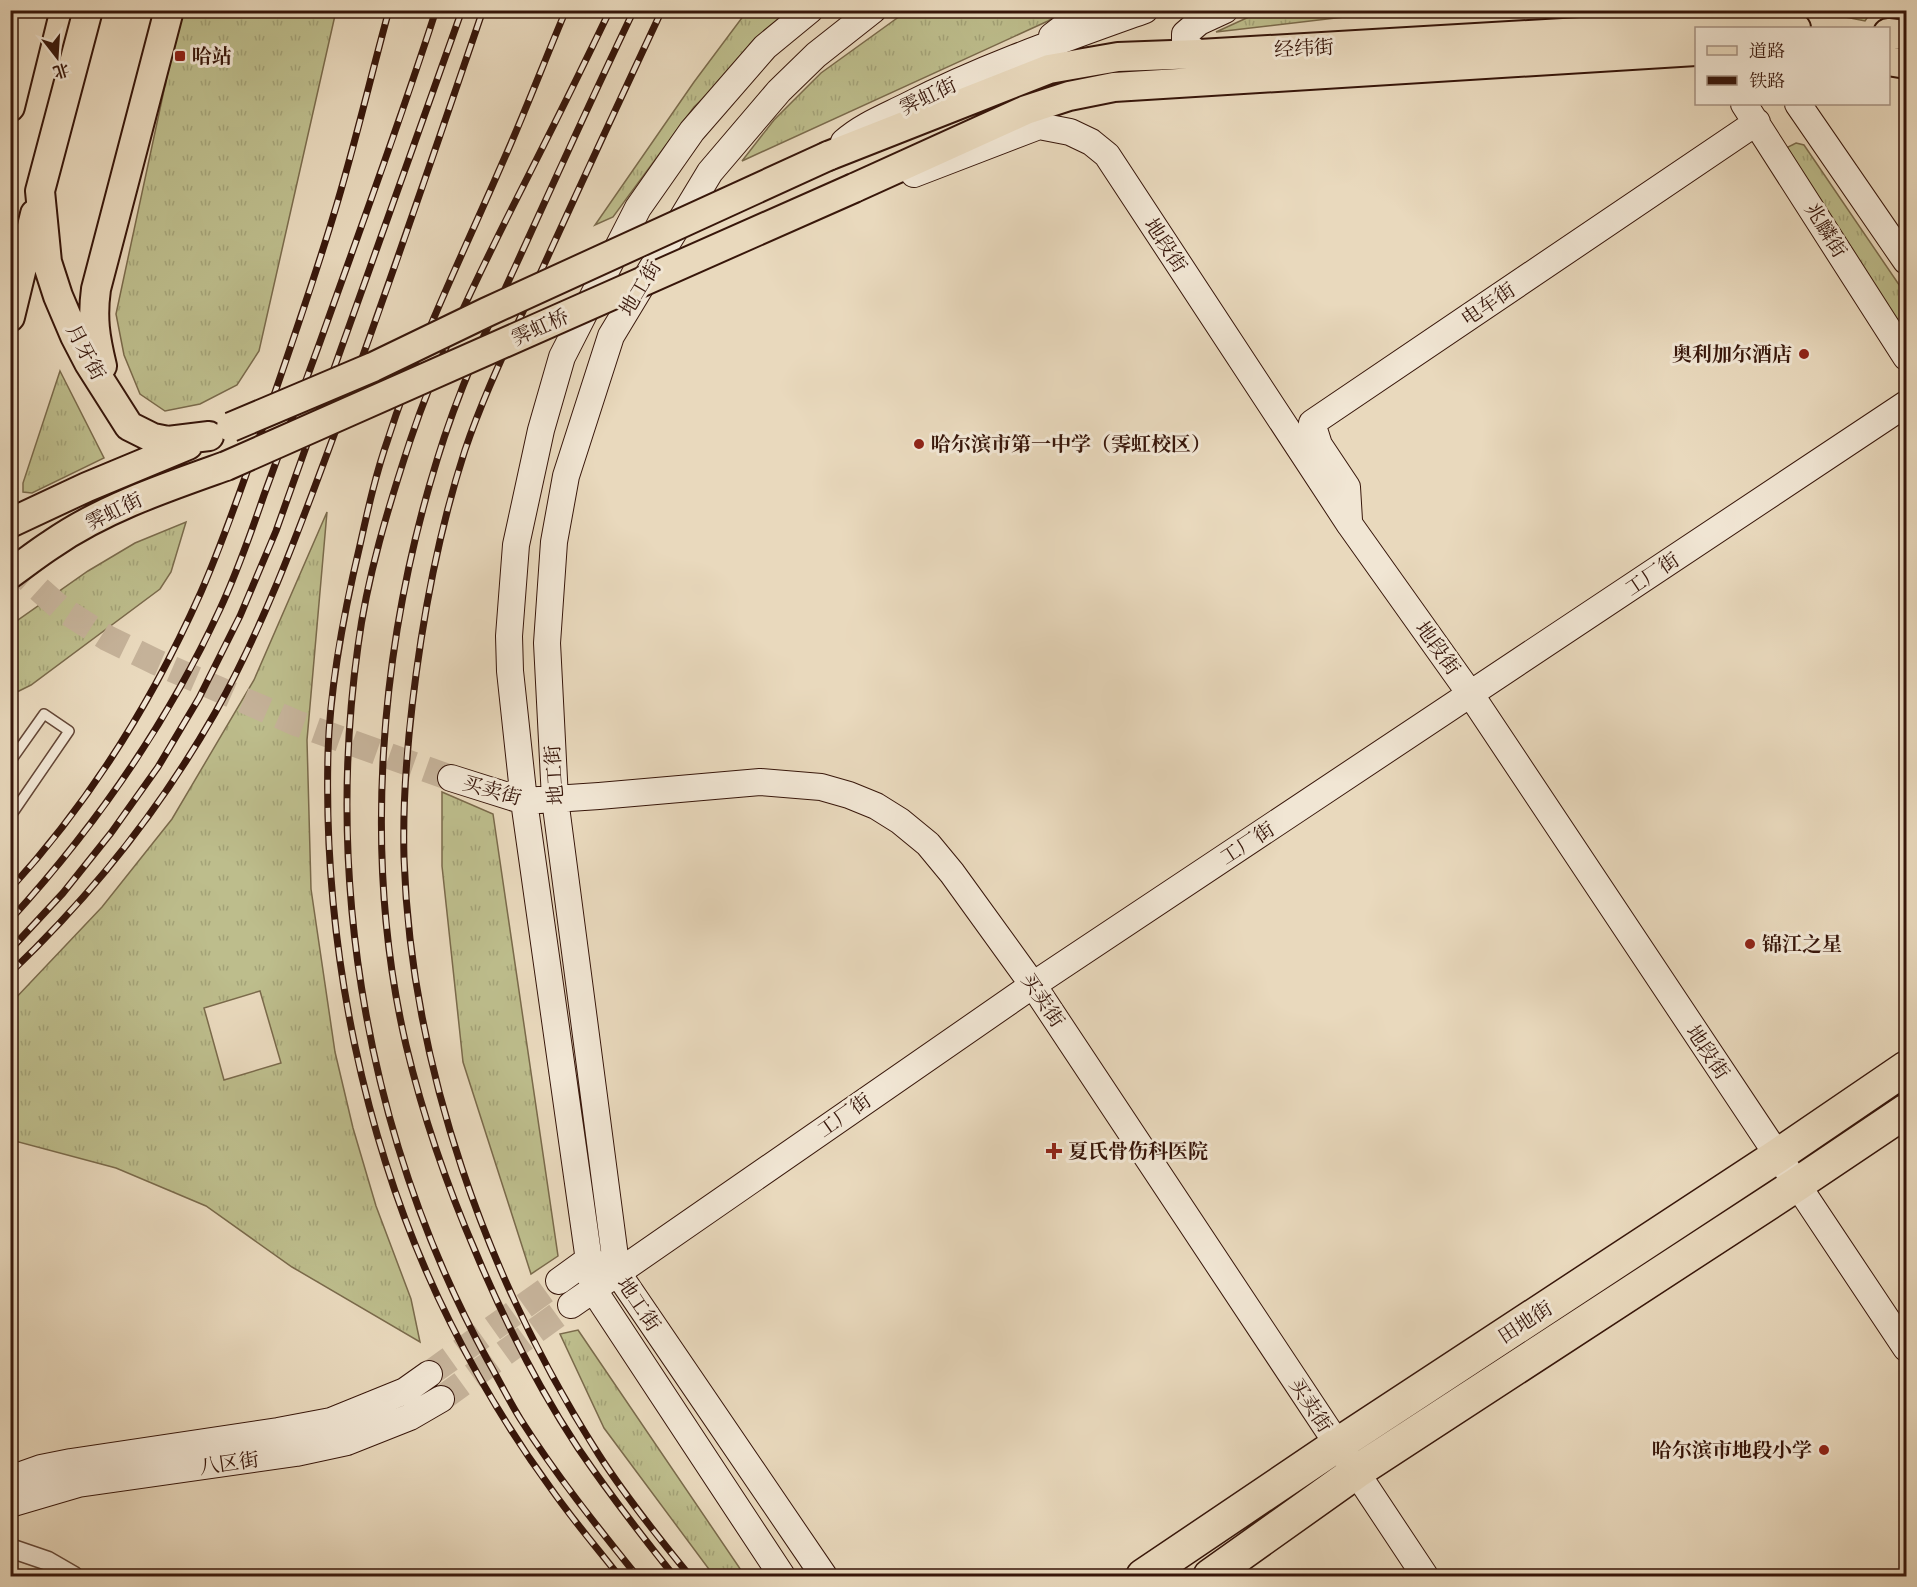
<svg xmlns="http://www.w3.org/2000/svg" width="1917" height="1587" font-family="'Libre Bodoni','Noto Serif SC',serif">
  <style>
    .grass { fill: url(#grass-tufts); stroke: #7a6a4b; stroke-width: 1.5; fill-rule: evenodd }
    .lines { fill: none; stroke-linecap: round; stroke-linejoin: round }
    .secondary-tunnel { stroke: #c5b299; stroke-width: 26; stroke-dasharray: 26 13; stroke-linecap: butt }
    .lane-casing { stroke: #644737; stroke-width: 12 }
    .street-casing { stroke: #644737; stroke-width: 21 }
    .secondary-casing { stroke: #37160a; stroke-width: 28 }
    .primary-casing { stroke: #37160a; stroke-width: 32 }
    .highway-casing { stroke: #37160a; stroke-width: 36 }
    .lane { stroke: #f1e6d4; stroke-width: 9 }
    .street { stroke: #f1e6d4; stroke-width: 18 }
    .secondary { stroke: #f1e6d4; stroke-width: 26 }
    .primary { stroke: #e9d9bd; stroke-width: 28 }
    .highway { stroke: #e9d9bd; stroke-width: 33 }
    .rail-casing { stroke: #37160a; stroke-width: 7 }
    .rail { stroke: #f1e6d4; stroke-width: 4.5; stroke-dasharray: 14; stroke-linecap: butt }
    .primary-bridge-casing { stroke: #37160a; stroke-width: 32; stroke-linecap: butt }
    .primary-bridge { stroke: #e9d9bd; stroke-width: 28 }
    .poi-dot { fill: #8f2418; stroke: #f1e6d4; stroke-width: 2 }
    .labels { text-anchor: middle; stroke-width: 6; stroke-linejoin: round; paint-order: stroke }
    .street-label { font-size: 20px; fill: #37160a; stroke: #f1e6d4 }
    .poi-label { font-size: 20px; font-weight: bold; fill: #37160a; stroke: #f1e6d4; text-anchor: start }
  </style>
  <defs>
    <pattern id="grass-tufts" width="24" height="20" patternUnits="userSpaceOnUse" patternTransform="scale(1.5)"><rect width="24" height="20" fill="#bdbd8c"/><path d="M3 7l-1-3M5 7V3M7 7l1-3M15 17l-1-3M17 17v-4M19 17l1-3" fill="none" stroke="#a3a277"/></pattern>
  </defs>
  <rect width="100%" height="100%" fill="#e9d9bd"/>
  <filter id="stains"><feTurbulence type="fractalNoise" baseFrequency=".00333" numOctaves="4"/><feColorMatrix values="0 0 0 0 .2 0 0 0 0 .09 0 0 0 0 .02 0 0 0 .5 -.17"/></filter>
  <radialGradient id="worn" r=".72"><stop offset=".6" stop-color="#630" stop-opacity="0"/><stop offset="1" stop-color="#630" stop-opacity=".3"/></radialGradient>
  <path class="grass" d="M181,11H336L259,351L237,385L200,404L165,411L140,394L124,355L116,314Z
    M747,11H796L694,107L613,217L595,225L694,82Z
    M907,11H1064L1048,21L742,161L774,120L821,73Z
    M1262,11V10L1395,11L1216,32Z
    M1815,11H1872L1865,21Z
    M1796,143L1804,145L1906,295V340L1786,151L1788,147Z
    M60,371L104,458L32,493L23,492V483Z
    M327,512L307,740L311,889L335,1052L353,1128L376,1206L411,1299L420,1342L292,1267L206,1206L116,1168L11,1140V1003L102,907L172,819L254,680ZM260,991L281,1063L224,1080L204,1008Z
    M186,522L171,572L160,589L31,685L11,695V625L88,571L135,543Z
    M442,792L493,814L558,1256L531,1274L463,1062L442,866Z
    M578,1330L745,1576H714L604,1428L560,1334Z"/>
  <g class="lines">
    <path class="secondary-tunnel" d="M10,563L59,607L107,638L156,662L296,723L451,778
      M429,1374L559,1281
      M441,1399L571,1305"/>
    <g class="lane-casing">
      <path id="lane" d="M10,762L44,714L69,731L10,817"/>
    </g>
    <g class="street-casing">
      <path id="street" d="M10,1548L48,1561L74,1576"/>
    </g>
    <g class="secondary-casing">
      <path id="secondary" d="M1052,36L1086,10
        M1199,54L1185,44V34L1199,22L1225,10
        M1744,104L1906,357
        M1798,104L1906,261
        M844,142C862,126 885,117 907,106C983,67 1064,39 1145,10
        M914,174L1039,126L1070,132L1091,142L1107,155L1350,525L1471,695L1906,1348
        M1349,520L1347,487L1319,445L1312,423L1757,122
        M451,778L524,801L599,796L760,782L821,787L849,795L876,806L900,821L928,844L952,873L1033,985L1425,1576
        M559,1281L588,1260L600,1265
        M571,1305L1033,985L1906,404
        M10,1479L41,1468L71,1462L278,1431L331,1421L405,1391L429,1374
        M10,1504L78,1484L296,1453L347,1442L410,1417L441,1399
        M782,1576L593,1289L524,801L510,671L509,636L516,545L541,430L562,357L638,208L692,131L765,47L810,10
        M824,1576L617,1272L555,799L547,643L554,542L566,476L611,336L710,172L779,91L816,55L873,10"/>
    </g>
    <g class="primary-casing">
      <path id="primary" d="M88,10L40,191L47,262L58,296L75,336L89,363L129,426L153,438L168,441L209,436
        M1888,33L1906,35
        M1888,61L1906,64
        M10,107L34,10
        M828,156L1049,69L1118,57L1199,54L1684,26L1796,28
        M854,188L1026,110L1069,96L1114,87L1696,51
        M10,317L35,214
        M102,366C95,337 92,318 96,289L169,10
        M10,523L87,487L188,445
        M10,574C24,564 38,553 52,544C104,508 167,487 226,466"/>
    </g>
    <g class="highway-casing">
      <path id="highway" d="M1143,1576L1337,1445L1777,1156L1906,1068
        M1210,1576L1356,1472L1796,1185L1906,1111"/>
    </g>
    <use href="#lane" class="lane"/>
    <use href="#street" class="street"/>
    <use href="#secondary" class="secondary"/>
    <use href="#primary" class="primary"/>
    <use href="#highway" class="highway"/>
    <g class="rail-casing">
      <path id="rail" d="M566,10C544,62 524,115 501,166C462,256 418,345 388,439C376,473 368,509 360,545C344,612 330,683 328,753C323,946 364,1151 451,1324C480,1382 514,1438 552,1490C573,1520 597,1548 619,1576
        M610,10C578,77 545,143 512,208C474,284 437,360 410,441C388,508 367,577 358,646C324,890 370,1145 488,1361C499,1380 509,1401 521,1420C556,1475 596,1525 637,1576
        M634,10C597,87 562,164 527,241C494,313 460,384 437,460C380,644 362,856 406,1045C423,1116 447,1186 476,1253C504,1320 538,1387 578,1448C608,1492 641,1535 674,1576
        M662,10C619,102 576,194 534,287C510,341 484,394 465,450C445,512 431,575 421,640C410,712 402,785 404,858C411,1066 487,1280 599,1455C626,1497 658,1537 690,1576
        M10,889C90,802 153,700 201,592C225,537 244,480 264,424C288,355 312,286 333,217C354,149 370,79 389,10
        M10,920C96,826 167,724 220,609C237,572 251,533 264,495C283,444 301,393 320,342C359,232 400,122 436,10
        M10,950L63,893L111,833L158,767L199,698L240,616L276,531L462,10
        M10,973C90,897 161,808 215,713C266,622 301,524 337,427C388,289 435,150 483,10"/>
    </g>
    <use href="#rail" class="rail"/>
    <g class="primary-bridge-casing">
      <path id="primary-bridge" d="M231,427L373,367L487,312L828,156
        M226,466L854,188"/>
    </g>
    <use href="#primary-bridge" class="primary-bridge"/>
  </g>
  <g class="poi-dot">
    <rect x="174" y="50" width="12" height="12" rx="3"/>
    <circle cx="1804" cy="354" r="6"/>
    <circle cx="919" cy="444" r="6"/>
    <circle cx="1750" cy="944" r="6"/>
    <path d="M1051 1142h6v6h6v6h-6v6h-6v-6h-6v-6h6z"/>
    <circle cx="1824" cy="1450" r="6"/>
  </g>
  <g class="labels">
    <g class="street-label">
      <text transform="translate(1304 48) rotate(-3)" y="7">经纬街</text>
      <text transform="translate(928 96) rotate(-25)" y="7">霁虹街</text>
      <text transform="translate(1826 230) rotate(58)" y="7">兆麟街</text>
      <text transform="translate(1166 245) rotate(57)" y="7">地段街</text>
      <text transform="translate(640 288) rotate(-59)" y="7">地工街</text>
      <text transform="translate(1488 304) rotate(-34)" y="7">电车街</text>
      <text transform="translate(540 327) rotate(-24)" y="7">霁虹桥</text>
      <text transform="translate(86 352) rotate(62)" y="7">月牙街</text>
      <text transform="translate(114 511) rotate(-26)" y="7">霁虹街</text>
      <text transform="translate(1652 574) rotate(-34)" y="7">工厂街</text>
      <text transform="translate(1438 648) rotate(54)" y="7">地段街</text>
      <text transform="translate(554 775) rotate(-94)" y="7">地工街</text>
      <text transform="translate(492 790) rotate(16)" y="7">买卖街</text>
      <text transform="translate(1247 843) rotate(-33)" y="7">工厂街</text>
      <text transform="translate(1043 1000) rotate(56)" y="7">买卖街</text>
      <text transform="translate(1708 1052) rotate(56)" y="7">地段街</text>
      <text transform="translate(844 1115) rotate(-35)" y="7">工厂街</text>
      <text transform="translate(639 1304) rotate(56)" y="7">地工街</text>
      <text transform="translate(1525 1322) rotate(-33)" y="7">田地街</text>
      <text transform="translate(1311 1405) rotate(57)" y="7">买卖街</text>
      <text transform="translate(229 1463) rotate(-8)" y="7">八区街</text>
    </g>
    <g class="poi-label">
      <text x="192" y="63">哈站</text>
      <text x="1792" y="361" text-anchor="end">奥利加尔酒店</text>
      <text x="931" y="451">哈尔滨市第一中学（霁虹校区）</text>
      <text x="1762" y="951">锦江之星</text>
      <text x="1068" y="1158">夏氏骨伤科医院</text>
      <text x="1812" y="1457" text-anchor="end">哈尔滨市地段小学</text>
    </g>
  </g>
  <rect width="1917" height="1587" fill="none" stroke="#e9d9bd" stroke-width="36"/>
  <rect x="12" y="12" width="1893" height="1563" fill="none" stroke="#37160a" stroke-width="3"/>
  <rect x="18" y="18" width="1881" height="1551" fill="none" stroke="#37160a" stroke-width="1.5"/>
  <rect x="1695" y="27" width="195" height="78" fill="#f1e6d4" stroke="#a79383" stroke-width="1.5"/>
  <rect x="1707" y="46" width="30" height="9" fill="#e9d9bd" stroke="#a79383" stroke-width="1.5"/>
  <text x="1749" y="57" font-size="18" fill="#37160a">道路</text>
  <rect x="1707" y="76" width="30" height="9" fill="#37160a" stroke="#a79383" stroke-width="1.5"/>
  <text x="1749" y="87" font-size="18" fill="#37160a">铁路</text>
  <g transform="translate(57 57) rotate(163)" stroke="#f1e6d4" stroke-width="4.5" paint-order="stroke">
  <path d="M0-4.5L10 22L0 15L-10 22Z" fill="#37160a"/>
  <text y="-9" font-size="16" font-weight="bold" text-anchor="middle" fill="#37160a">北</text>
  </g>
  <rect width="100%" height="100%" filter="url(#stains)"/>
  <rect width="100%" height="100%" fill="url(#worn)"/>
</svg>
